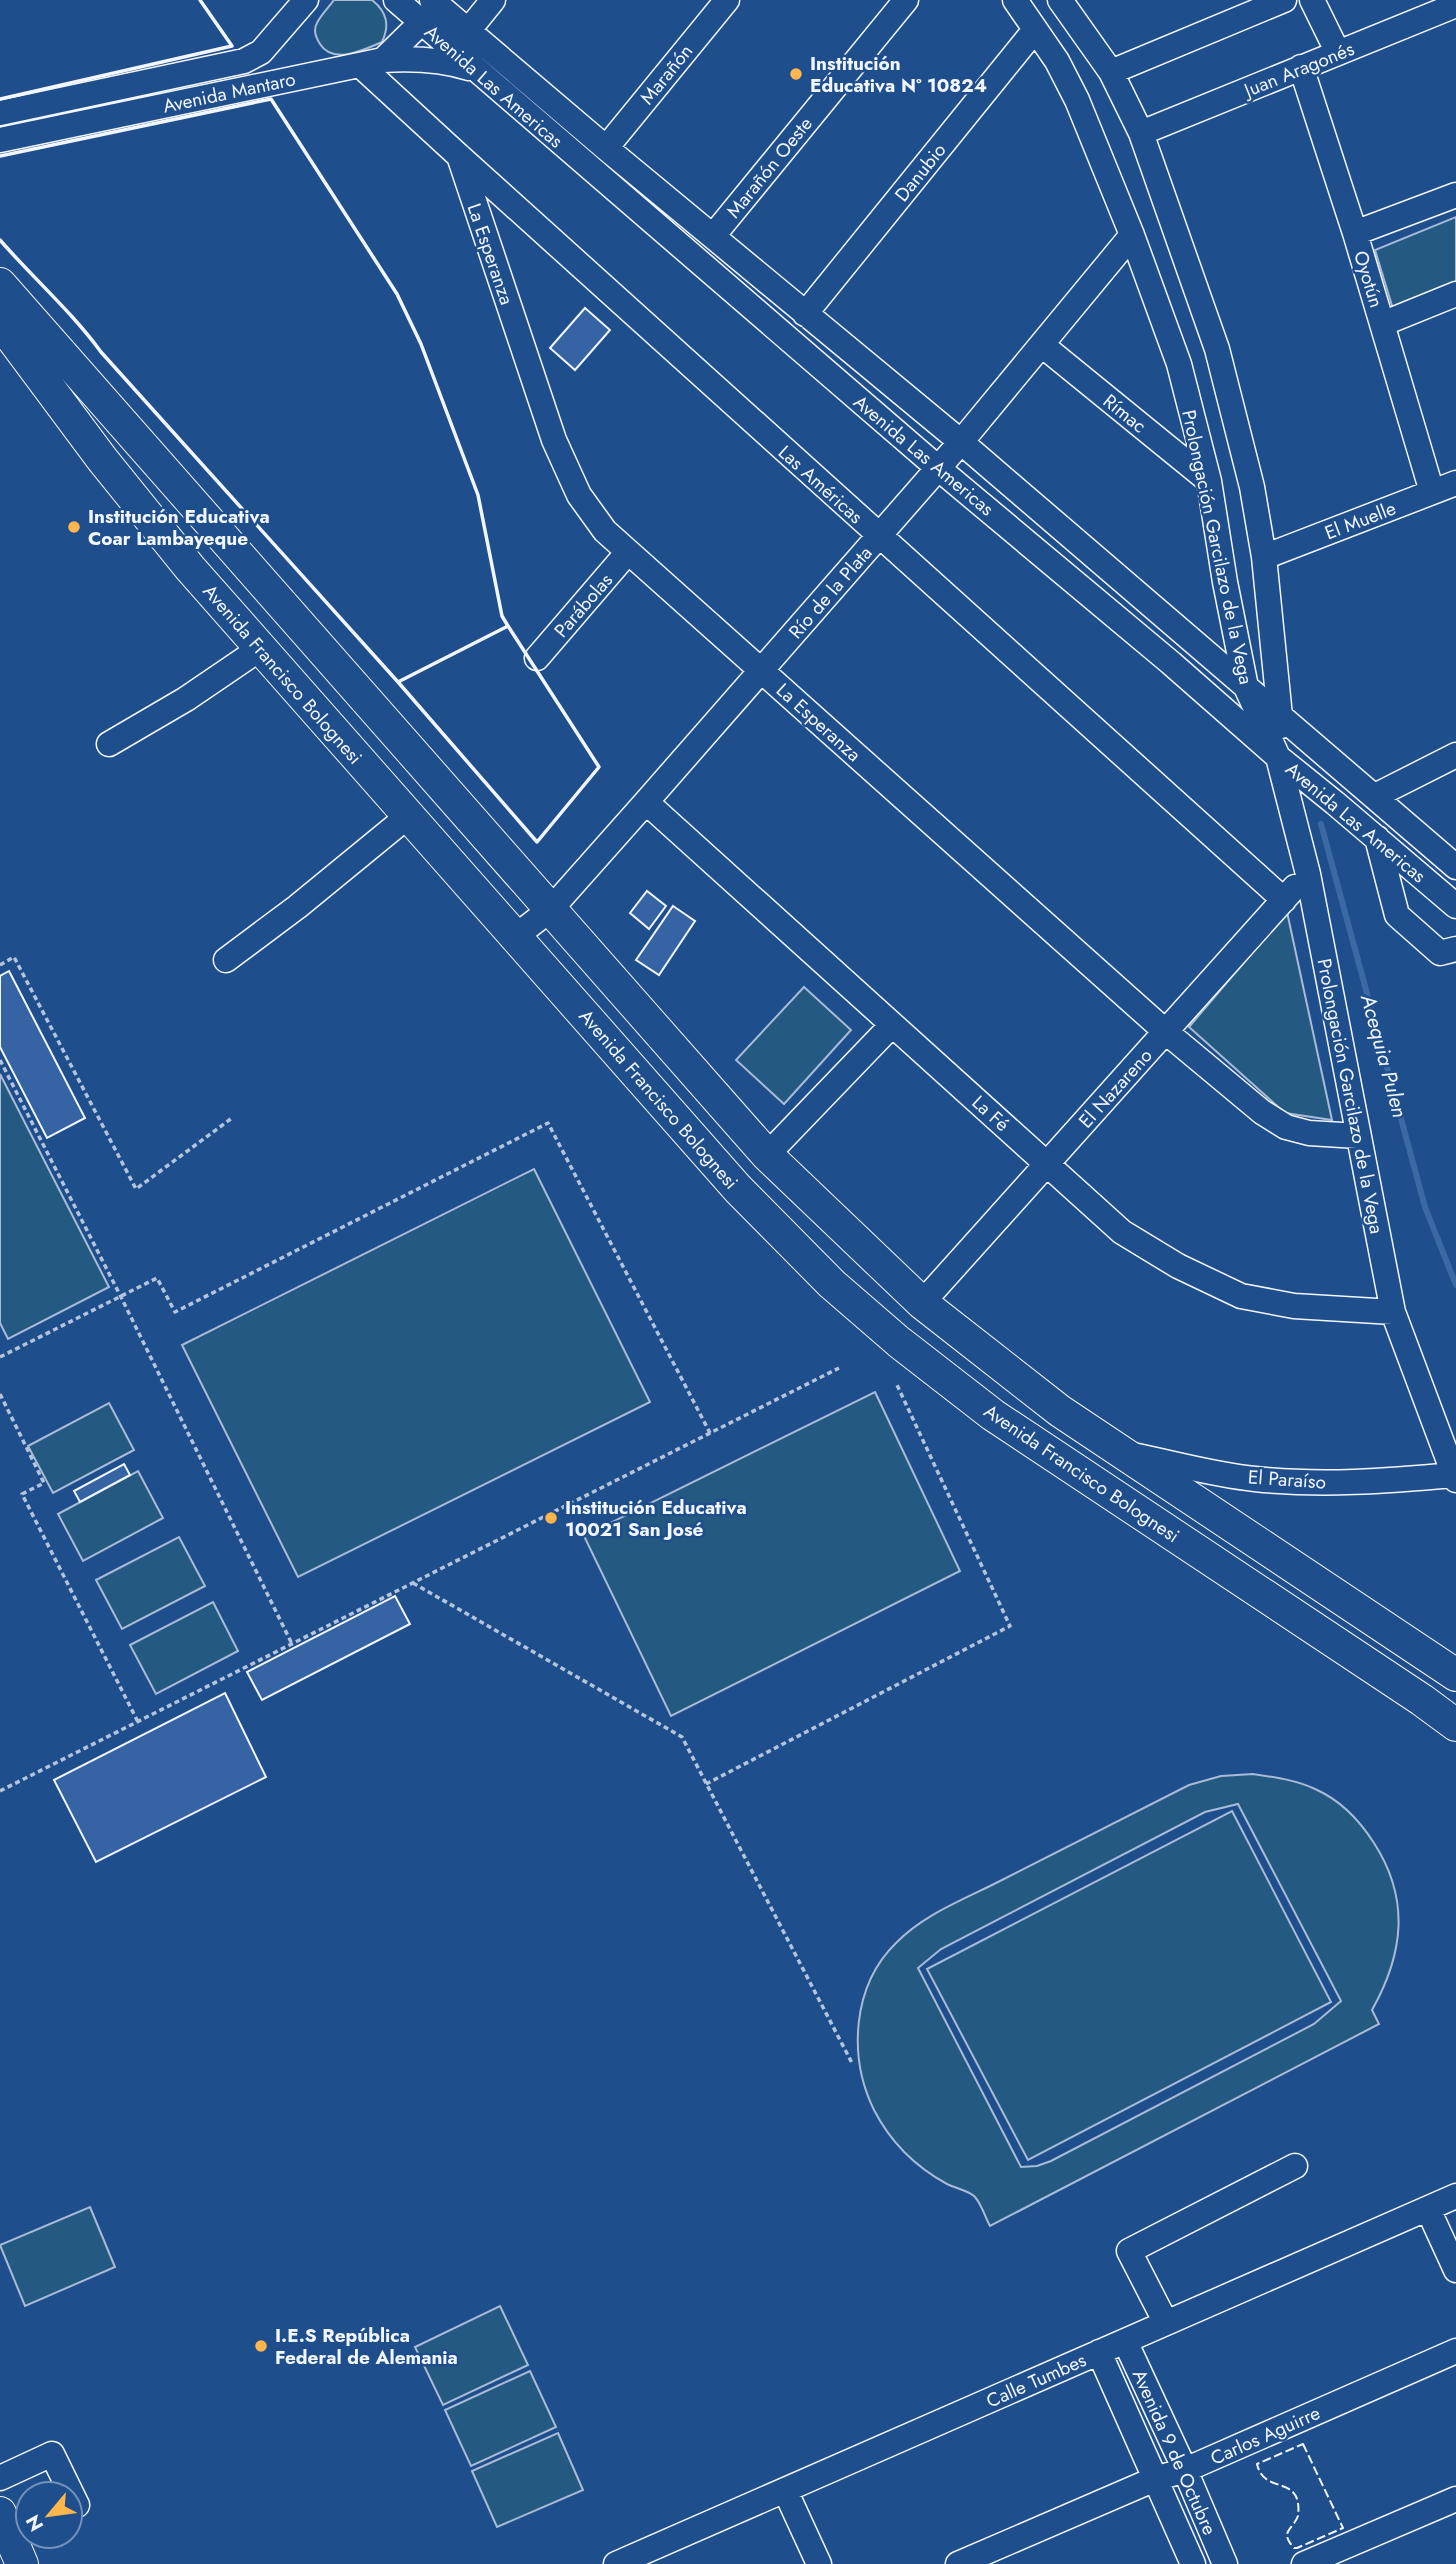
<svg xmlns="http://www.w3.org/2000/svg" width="1456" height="2564" font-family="Jost,sans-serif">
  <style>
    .green { fill: #245a82; stroke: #a8bbd7; stroke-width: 2; fill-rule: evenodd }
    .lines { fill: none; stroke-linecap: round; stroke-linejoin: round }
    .stream { stroke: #3b69a3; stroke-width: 6 }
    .building { fill: #3563a3; stroke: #f2f6ff; stroke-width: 2 }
    .minor-casing { stroke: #f2f6ff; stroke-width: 27 }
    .major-casing { stroke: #f2f6ff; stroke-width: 34 }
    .path { stroke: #b3c4dc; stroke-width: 3.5; stroke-dasharray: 5 3.5; stroke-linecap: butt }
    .minor { stroke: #1f4e8c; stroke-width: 24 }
    .major { stroke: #1f4e8c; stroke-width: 32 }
    .fence { stroke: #f2f6ff; stroke-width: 2; stroke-dasharray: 9 3.5; stroke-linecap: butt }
    .wall { stroke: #f2f6ff; stroke-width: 3.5 }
    .poi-dot { fill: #ffb74d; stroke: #1f4e8c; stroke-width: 2.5 }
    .labels { text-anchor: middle; stroke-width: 5; stroke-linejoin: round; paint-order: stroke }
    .poi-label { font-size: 19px; font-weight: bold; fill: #f2f6ff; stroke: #1f4e8c; text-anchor: start }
    .street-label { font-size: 19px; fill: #f2f6ff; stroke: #1f4e8c }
    .water-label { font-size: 21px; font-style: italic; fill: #f2f6ff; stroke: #1f4e8c }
  </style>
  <rect width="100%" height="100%" fill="#1f4e8c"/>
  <path class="green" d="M334,0H372C387,12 390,25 382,42C364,50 333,65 320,44C316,38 313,30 317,23C321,15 329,7 334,0Z
    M1456,217V284L1393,309L1375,250Z
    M1287,912L1332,1120L1285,1113L1189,1027Z
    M804,987L851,1030L784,1104L736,1060Z
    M0,1074L109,1287L8,1339L0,1323Z
    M534,1169L650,1402L298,1577L182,1345Z
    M875,1392L960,1571L671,1716L584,1536Z
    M109,1403L134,1450L53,1493L28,1446Z
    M138,1471L163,1518L83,1561L58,1514Z
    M179,1537L205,1586L122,1629L96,1580Z
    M213,1602L238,1651L156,1694L130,1645Z
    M1253,1774C1274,1777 1296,1780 1315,1789C1340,1800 1360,1821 1374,1843C1410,1899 1404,1953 1372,2010L1379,2024L990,2226C985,2217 982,2205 975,2197C970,2191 955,2188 947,2184C914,2166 891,2143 874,2110C848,2057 852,1986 896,1943C924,1914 965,1899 1000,1881C1063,1849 1126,1817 1189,1785L1221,1776ZM1238,1804L1341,2001L1314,2024L1051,2161L1037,2166L1021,2167L918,1968L941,1949L1205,1812Z
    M1232,1811L1331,2002L1028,2160L927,1969Z
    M90,2207L115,2267L25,2306L0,2245Z
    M500,2306L528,2365L443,2405L415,2347Z
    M530,2371L556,2427L471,2466L445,2410Z
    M558,2433L583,2490L497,2527L472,2471Z"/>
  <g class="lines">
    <path class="stream" d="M1321,824L1425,1207L1456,1285"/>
  </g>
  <path class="building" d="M585,308L610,330L575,370L550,348Z
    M647,891L666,906L649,929L630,913Z
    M673,906L695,921L659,975L636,960Z
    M9,971L85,1118L47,1138L0,1047V976Z
    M124,1464L130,1475L80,1502L74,1491Z
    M395,1596L410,1624L262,1700L247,1672Z
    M225,1693L266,1777L96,1862L54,1780Z"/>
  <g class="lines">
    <g class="minor-casing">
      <path id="minor" d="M396,0L938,468L1171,663L1278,757L1335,803L1456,906
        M432,0L606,148L961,442L1456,867
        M1015,0L1057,61L1077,100L1132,235L1179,364L1209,481L1225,582L1246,687L1278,757L1308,874L1393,1312L1456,1480
        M1060,0L1111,72L1141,133L1217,349L1252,487L1264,557L1281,726
        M1312,0L1338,53
        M468,31L493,0
        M383,60C413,58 440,59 469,68
        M360,65L459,156L1284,900
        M1301,67L1355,233L1432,492
        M1111,72L1284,0
        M0,113L244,61L261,52L306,0
        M1141,133L1456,5
        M0,140L383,60L433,11
        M606,148L727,0
        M459,156L554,440L579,495L605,531L1166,1032L1262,1112L1286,1127L1309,1133L1358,1136
        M1355,233L1456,195
        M713,236L906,0
        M805,314L1034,31
        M1382,324L1456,294
        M1042,345L1209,481
        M1264,557L1456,483
        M537,658L628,552
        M109,744L186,699L261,648
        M1375,796L1456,755
        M646,802L1122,1232L1178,1266L1241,1296L1294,1306L1393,1312
        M1377,838L1397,915L1440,953L1456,949
        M516,936L551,909L646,802L961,442L1132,235
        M226,960L297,907L408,816
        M767,1155L892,1025
        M922,1303L1295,887
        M1132,1455C1173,1463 1214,1475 1255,1479C1321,1486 1388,1481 1454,1475
        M1428,2209L1456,2270
        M1166,2323L1129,2251L1295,2166
        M1125,2341L1185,2470L1225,2564
        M1099,2352L1193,2564
        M0,2478L52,2454L77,2505
        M785,2490L819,2564
        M616,2564L1456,2196
        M958,2564L1155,2479L1185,2470L1456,2351
        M1304,2564L1456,2499"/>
    </g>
    <g class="major-casing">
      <path id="major" d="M0,284L767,1155L922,1303L1060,1411L1456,1675
        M0,322L102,459L190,568L738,1189L832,1284L899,1342L993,1415L1422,1700L1456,1725
        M0,2513L22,2564"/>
    </g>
    <path class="path" d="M0,965L14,957L136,1189L232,1118
      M0,1060L121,1297L292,1644
      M0,1357L157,1278L175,1312L548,1123L710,1433
      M0,1394L44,1483L22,1494L138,1722
      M413,1583L682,1737L852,2063
      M706,1784L1010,1626L897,1385
      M0,1791L839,1368"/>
    <use href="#minor" class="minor"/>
    <use href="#major" class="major"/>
    <path class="fence" d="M1303,2444L1343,2528L1297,2548H1294C1279,2531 1292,2531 1298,2516C1303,2473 1264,2496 1257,2464Z"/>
    <path class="wall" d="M0,99L232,46L200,0
      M0,156L271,99L397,294L421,344L478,495L502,616L508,626L398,682L101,352C71,311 33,278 0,240
      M508,626L599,767L537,842L398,682Z"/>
  </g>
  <g class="poi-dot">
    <circle cx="796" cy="74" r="7"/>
    <circle cx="74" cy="527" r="7"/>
    <circle cx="551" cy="1518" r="7"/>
    <circle cx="261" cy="2346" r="7"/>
  </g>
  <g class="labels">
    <g class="poi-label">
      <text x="810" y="70">Institución<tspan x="810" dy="22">Educativa Nº 10824</tspan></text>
      <text x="88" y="523">Institución Educativa<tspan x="88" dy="22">Coar Lambayeque</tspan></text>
      <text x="565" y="1514">Institución Educativa<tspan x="565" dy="22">10021 San José</tspan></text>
      <text x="275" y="2342">I.E.S República<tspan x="275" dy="22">Federal de Alemania</tspan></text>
    </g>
    <g class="street-label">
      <text transform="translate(1299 69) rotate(-22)" y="7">Juan Aragonés</text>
      <text transform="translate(666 74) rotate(-51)" y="7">Marañón</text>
      <text transform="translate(494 86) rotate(41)" y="7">Avenida Las Americas</text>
      <text transform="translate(229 92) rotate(-12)" y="7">Avenida Mantaro</text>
      <text transform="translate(769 167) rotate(-51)" y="7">Marañón Oeste</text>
      <text transform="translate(920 172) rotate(-51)" y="7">Danubio</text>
      <text transform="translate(491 254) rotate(71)" y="7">La Esperanza</text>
      <text transform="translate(1369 279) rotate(73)" y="7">Oyotún</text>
      <text transform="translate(1125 413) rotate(39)" y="7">Rímac</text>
      <text transform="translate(924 455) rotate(40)" y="7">Avenida Las Americas</text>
      <text transform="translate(821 484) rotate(42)" y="7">Las Américas</text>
      <text transform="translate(1360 520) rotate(-21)" y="7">El Muelle</text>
      <text transform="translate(1218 547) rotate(78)" y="7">Prolongación Garcilazo de la Vega</text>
      <text transform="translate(830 592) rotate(-49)" y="7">Río de la Plata</text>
      <text transform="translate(583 605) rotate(-49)" y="7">Parábolas</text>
      <text transform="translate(283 674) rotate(49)" y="7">Avenida Francisco Bolognesi</text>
      <text transform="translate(819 722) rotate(42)" y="7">La Esperanza</text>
      <text transform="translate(1356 822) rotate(40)" y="7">Avenida Las Americas</text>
      <text transform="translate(1115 1088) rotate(-48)" y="7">El Nazareno</text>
      <text transform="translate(1351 1096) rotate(79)" y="7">Prolongación Garcilazo de la Vega</text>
      <text transform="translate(659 1099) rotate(49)" y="7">Avenida Francisco Bolognesi</text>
      <text transform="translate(991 1113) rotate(42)" y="7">La Fé</text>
      <text transform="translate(1082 1473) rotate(34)" y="7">Avenida Francisco Bolognesi</text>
      <text transform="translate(1287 1479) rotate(4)" y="7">El Paraíso</text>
      <text transform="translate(1036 2380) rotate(-24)" y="7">Calle Tumbes</text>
      <text transform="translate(1265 2435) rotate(-24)" y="7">Carlos Aguirre</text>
      <text transform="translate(1175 2452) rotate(66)" y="7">Avenida 9 de Octubre</text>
    </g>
    <g class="water-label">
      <text transform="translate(1384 1056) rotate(75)" y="7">Acequia Pulen</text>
    </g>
  </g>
  <g transform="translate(49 2515) rotate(241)"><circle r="33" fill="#1f4e8c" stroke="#7391ba" stroke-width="2"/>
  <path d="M0-5L12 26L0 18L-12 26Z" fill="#ffb74d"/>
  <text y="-10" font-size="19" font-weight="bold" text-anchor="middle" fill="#f2f6ff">N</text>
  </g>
</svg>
